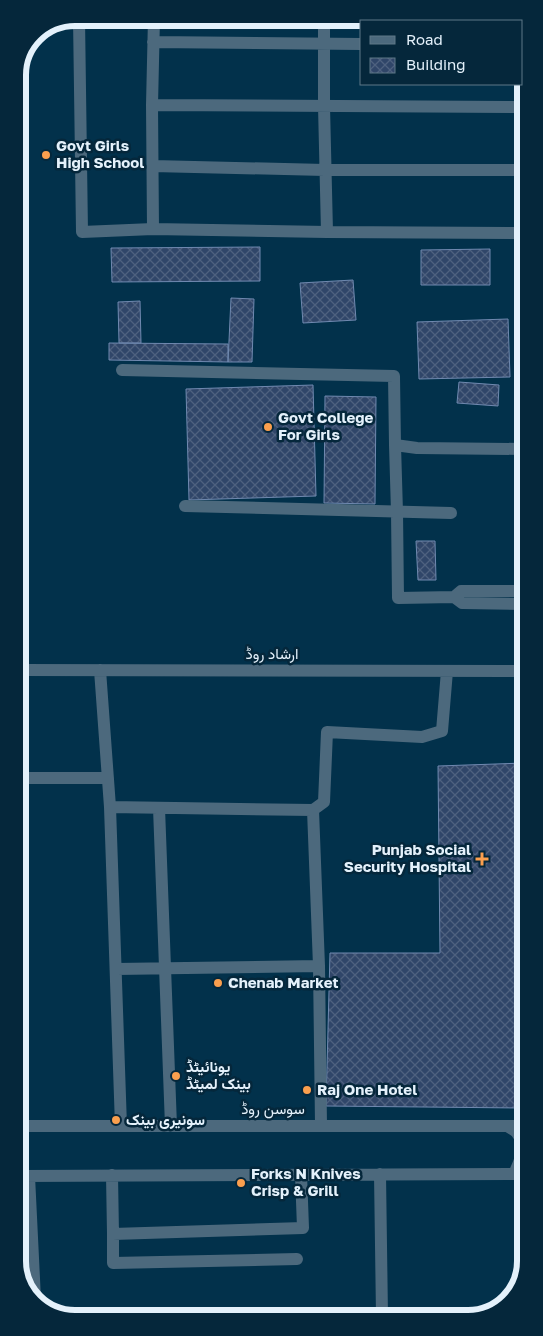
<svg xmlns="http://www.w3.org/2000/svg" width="543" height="1336" font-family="'Golos Text',Vazirmatn,sans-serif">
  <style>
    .building { fill: url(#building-cross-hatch); stroke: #7089b0 }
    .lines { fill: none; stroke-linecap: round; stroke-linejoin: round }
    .minor { stroke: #4c697d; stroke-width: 12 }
    .poi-dot { fill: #fa9f4e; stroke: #05273b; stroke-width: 2 }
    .labels { text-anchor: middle; stroke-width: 5; stroke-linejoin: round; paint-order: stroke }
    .poi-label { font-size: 15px; font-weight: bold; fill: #e4f1fb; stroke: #05273b; text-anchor: start }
    .street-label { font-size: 15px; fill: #e4f1fb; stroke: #05273b }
    .rim { fill: none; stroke: #e4f1fb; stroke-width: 6 }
  </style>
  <defs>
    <pattern id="building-cross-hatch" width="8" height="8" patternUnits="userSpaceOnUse" patternTransform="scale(1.25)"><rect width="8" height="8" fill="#304669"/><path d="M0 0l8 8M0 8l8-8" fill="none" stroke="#4e617f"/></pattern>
  </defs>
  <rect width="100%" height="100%" fill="#02314b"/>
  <path class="building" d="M260,247V281L112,282L111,248Z
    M490,249V285H421V250Z
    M353,280L356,320L303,323L300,283Z
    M231,298L254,299L252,362H228Z
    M140,301L141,343H119L118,302Z
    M508,319L510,377L419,379L417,322Z
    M109,343L228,344V362L109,360Z
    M459,382L499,385L498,406L457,403Z
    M313,385L316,496L189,500L186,389Z
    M325,396L376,397L375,504L324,503Z
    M416,541H435L436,580H418Z
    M524,763L525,1101L519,1108L326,1106L330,953H440L438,766Z"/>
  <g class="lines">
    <path class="minor" d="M79,18L82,232L153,229L327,232L523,233
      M324,18V106L327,232
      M153,42L362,44
      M152,105L523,107
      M153,166L325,170H523
      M153,229L152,105L154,18
      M122,370L394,376L395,445
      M523,449L417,448L395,445L397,512L398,598L454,597L462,603L524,604
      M185,506L451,513
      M454,597L461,591H524
      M19,670L524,671
      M100,670L110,807L121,1126
      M19,778H108
      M110,807L313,810L324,802L327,732L422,737L442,731L447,671
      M159,808L171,1126
      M313,810L319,966L321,1125
      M116,969L319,966
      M20,1126H525
      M507,1126C510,1128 515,1130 517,1133C528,1146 520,1161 514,1174
      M380,1174L382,1316
      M112,1175L113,1234L303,1228L301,1174
      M20,1176L525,1174
      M29,1176L35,1299
      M113,1234V1263L297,1259"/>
  </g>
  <g class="poi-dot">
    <circle cx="46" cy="155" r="5"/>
    <circle cx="268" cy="427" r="5"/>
    <path d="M479.5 851.5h5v5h5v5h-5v5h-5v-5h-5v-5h5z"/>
    <circle cx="218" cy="983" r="5"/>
    <circle cx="176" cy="1076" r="5"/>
    <circle cx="307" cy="1090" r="5"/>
    <circle cx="116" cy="1120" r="5"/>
    <circle cx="241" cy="1183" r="5"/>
  </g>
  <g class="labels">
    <g class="poi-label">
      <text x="56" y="151">Govt Girls<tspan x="56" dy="17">High School</tspan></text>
      <text x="278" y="423">Govt College<tspan x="278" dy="17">For Girls</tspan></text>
      <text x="471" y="855" text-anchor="end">Punjab Social<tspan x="471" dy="17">Security Hospital</tspan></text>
      <text x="228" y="988">Chenab Market</text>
      <text x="186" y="1072">یونائیٹڈ<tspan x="186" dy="17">بینک لمیٹڈ</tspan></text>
      <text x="317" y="1095">Raj One Hotel</text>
      <text x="126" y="1125">سونیری بینک</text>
      <text x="251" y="1179">Forks N Knives<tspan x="251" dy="17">Crisp &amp; Grill</tspan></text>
    </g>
    <g class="street-label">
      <text x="272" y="659">ارشاد روڈ</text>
      <text x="273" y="1114">سوسن روڈ</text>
    </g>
  </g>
  <path d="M0 0H543V1336H0ZM75 26H468A49 49 0 0 1 517 75V1261A49 49 0 0 1 468 1310H75A49 49 0 0 1 26 1261V75A49 49 0 0 1 75 26Z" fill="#05273b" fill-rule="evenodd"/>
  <path class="rim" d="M75 26H468A49 49 0 0 1 517 75V1261A49 49 0 0 1 468 1310H75A49 49 0 0 1 26 1261V75A49 49 0 0 1 75 26Z"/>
  <rect x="360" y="20" width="162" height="65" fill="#05273b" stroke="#5e7888"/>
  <rect x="370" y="36" width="25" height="8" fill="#4c697d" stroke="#5e7888"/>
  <text x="406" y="45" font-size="15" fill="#e4f1fb">Road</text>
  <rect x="370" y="58" width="25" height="15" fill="url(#building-cross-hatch)" stroke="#5e7888"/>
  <text x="406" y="70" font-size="15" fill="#e4f1fb">Building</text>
</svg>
